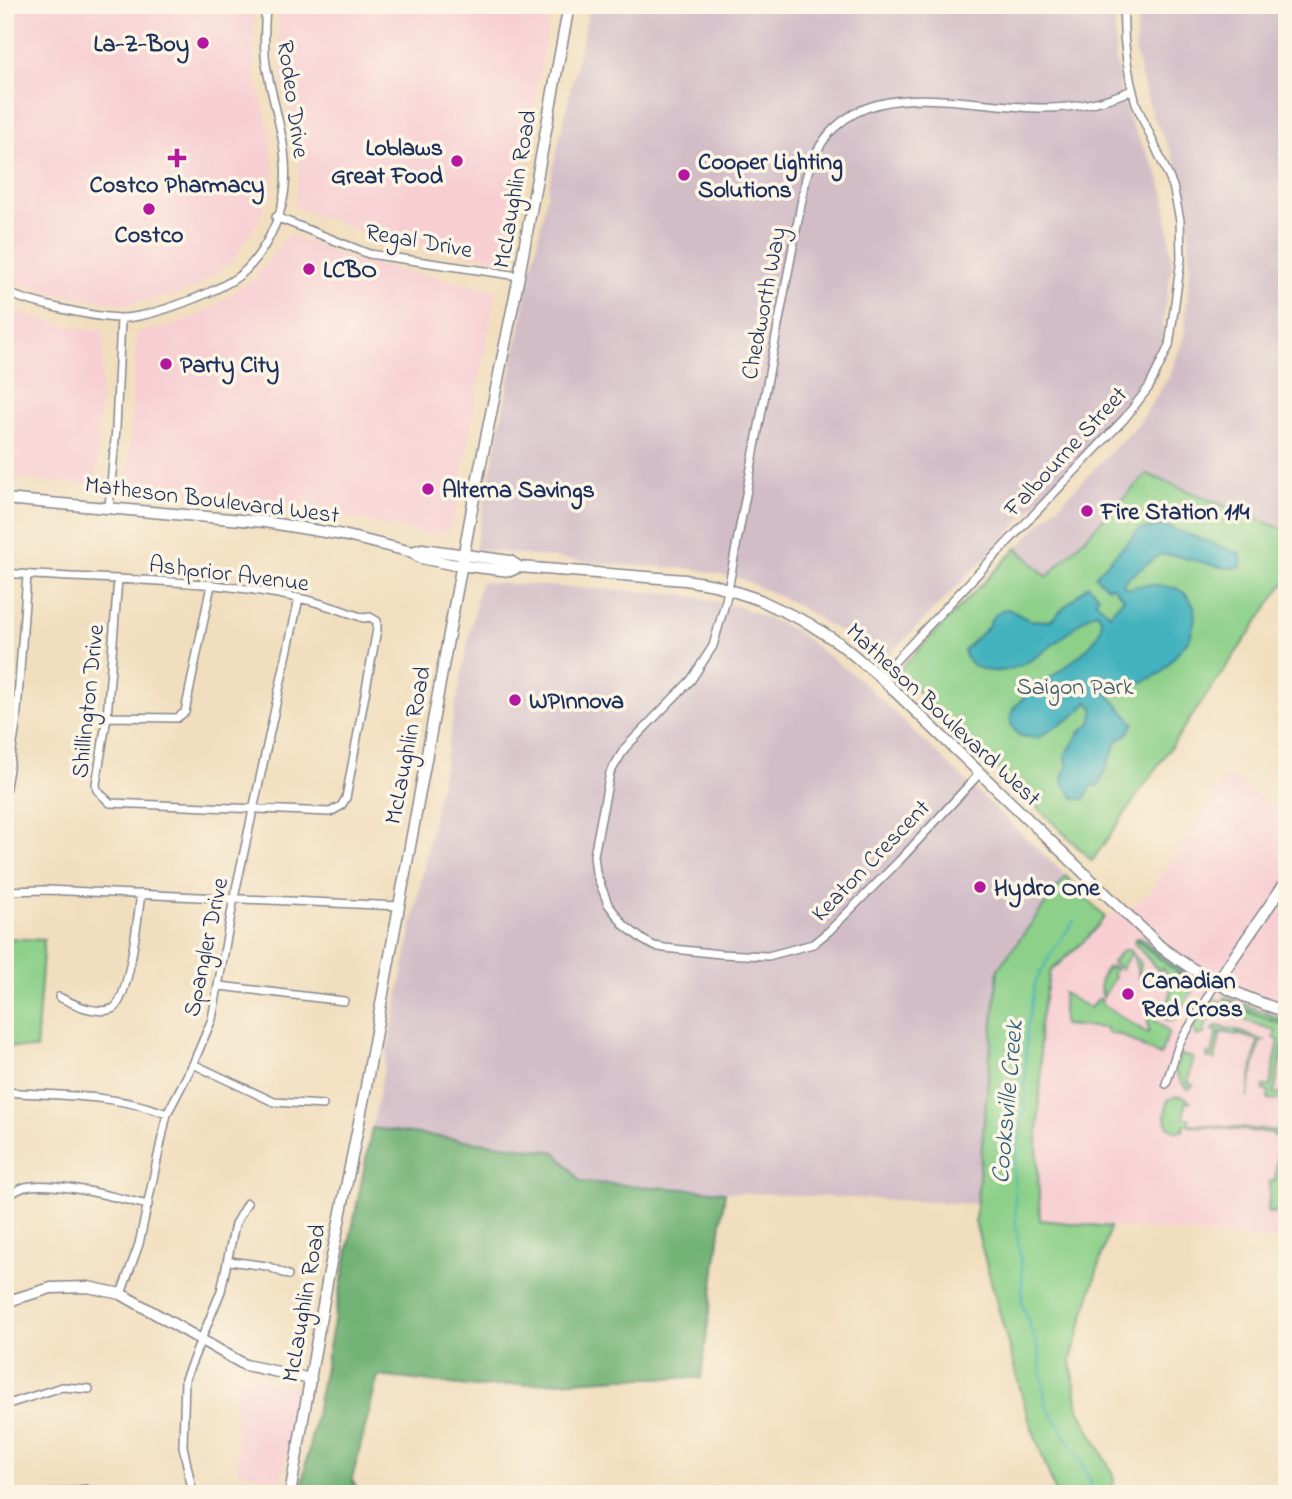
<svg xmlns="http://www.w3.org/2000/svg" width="1292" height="1499" font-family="'Indie Flower',sans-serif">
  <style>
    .built { fill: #f7cfd3 }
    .industrial { fill: #d2bdc7 }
    .green { fill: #8cd089; stroke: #548074; stroke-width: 2 }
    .forest { fill: #71b275; stroke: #46706a; stroke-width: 2 }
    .water { fill: #43b2be; stroke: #2f708e; stroke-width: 2 }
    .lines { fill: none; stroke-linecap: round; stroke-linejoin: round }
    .stream { stroke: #43b2be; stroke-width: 2 }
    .street-casing { stroke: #86868e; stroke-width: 10 }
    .secondary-casing { stroke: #86868e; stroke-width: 13 }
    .street { stroke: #fff; stroke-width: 7 }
    .secondary { stroke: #fff; stroke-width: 10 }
    .poi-dot { fill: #b5179e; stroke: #fcf5e5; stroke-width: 2.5 }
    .labels { text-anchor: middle; stroke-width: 7; stroke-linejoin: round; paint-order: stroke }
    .poi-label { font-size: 24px; font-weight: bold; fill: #1b2f5e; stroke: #fcf5e5; text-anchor: start }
    .street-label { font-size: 24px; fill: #1b2f5e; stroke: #fcf5e5 }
    .park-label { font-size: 24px; fill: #375769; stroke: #fcf5e5 }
    .water-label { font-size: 26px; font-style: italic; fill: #295d80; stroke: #fcf5e5 }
  </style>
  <rect width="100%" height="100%" fill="#fcf5e5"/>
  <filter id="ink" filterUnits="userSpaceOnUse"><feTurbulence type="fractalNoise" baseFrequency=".0143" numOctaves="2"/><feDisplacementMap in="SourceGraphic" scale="14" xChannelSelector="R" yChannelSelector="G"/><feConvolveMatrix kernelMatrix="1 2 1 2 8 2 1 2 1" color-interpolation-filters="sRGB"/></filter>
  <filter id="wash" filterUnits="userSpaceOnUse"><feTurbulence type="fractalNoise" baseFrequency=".00686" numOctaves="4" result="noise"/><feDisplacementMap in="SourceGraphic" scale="28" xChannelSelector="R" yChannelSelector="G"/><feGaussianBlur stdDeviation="1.57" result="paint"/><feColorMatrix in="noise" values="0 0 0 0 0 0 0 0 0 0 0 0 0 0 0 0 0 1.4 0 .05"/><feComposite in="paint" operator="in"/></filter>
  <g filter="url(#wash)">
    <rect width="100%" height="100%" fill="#f1debe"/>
    <path class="built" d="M5,5H254L253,55L258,88L269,129L274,168L269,196L258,222L232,262L195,288L168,297L125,304L52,293L5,279Z
      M279,5H552L506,261L381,238L294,207L299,174V145L283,84L279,49Z
      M289,234L351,260L496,290L453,525L438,536L264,499L127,488L137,332L178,324L210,309L255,278Z
      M5,310L82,329L104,330L96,485L5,479Z
      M1227,774L1287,816V1196L1278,1240L1040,1221L1037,1146L1041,1076L1039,1028L1050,972L1088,937L1105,917L1136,905L1149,894Z
      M242,1374L298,1388L282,1481L238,1471L235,1389Z"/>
    <path class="industrial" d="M590,5H1115V54L1120,89L1130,122L1157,172L1165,196L1172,263L1164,313L1162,340L1131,399L1110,424L989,554L882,662L847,636L793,603L742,579L695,569L617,565L475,549L550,180Z
      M1139,5H1287V531L1147,474L1047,578L1017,548L1140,422L1170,375L1184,337L1190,268L1188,208L1178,166L1152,115L1141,76L1135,49Z
      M480,582L680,594L740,607L794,630L859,679L1066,876L998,969L976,1204L725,1192L581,1182L556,1152L372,1128Z"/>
    <path class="green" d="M1147,474L1287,531V579L1092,861L910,683L899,670L1017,548L1047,577Z
      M1066,876L1105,917L1088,937L1050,972L1039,1028L1041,1076L1037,1146L1040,1220L1110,1227L1071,1360L1078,1407L1114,1476L1113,1494H1056L1027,1414L975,1222L998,969Z
      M5,938L44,940L36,1049L5,1046Z
      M1137,938H1142L1191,980L1176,971Z
      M1135,939L1195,987L1174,1021L1167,1020L1160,1013L1161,1006L1166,1008C1173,993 1172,981 1162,968L1159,971L1134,943Z
      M1123,950H1129L1140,962V980L1133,955H1130L1121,969L1112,962Z
      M1112,966L1116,969L1112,974L1115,977L1103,997C1098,986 1099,977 1108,967L1110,969Z
      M1063,993L1090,1008L1098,999H1101L1102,1004L1147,1033L1149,1031L1146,1004L1155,1020L1169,1032L1160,1056L1121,1035L1107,1033L1106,1028L1063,1025Z
      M1225,997L1287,1021V1024L1261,1016L1224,999Z
      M1213,998L1242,1010L1238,1018L1215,1013L1214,1017L1207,1021L1204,1034L1196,1036L1193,1025Z
      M1244,1011L1287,1026V1046H1283L1274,1093L1287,1094V1100L1268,1099L1269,1091L1263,1090L1264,1086H1270L1279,1040L1274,1038L1276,1031L1241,1019Z
      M1217,1026L1237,1030V1035L1221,1032L1215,1060L1207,1058V1054L1212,1055L1217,1032L1212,1030Z
      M1238,1031L1265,1041L1260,1042L1247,1098L1258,1040L1239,1035Z
      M1180,1055L1193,1058L1188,1083L1193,1085L1189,1089L1185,1087L1175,1071Z
      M1177,1096L1185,1097L1190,1102H1185L1184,1118H1189V1124L1279,1131L1280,1125L1287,1126V1172L1281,1212L1268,1213L1270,1181H1275L1279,1137L1273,1136V1133L1184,1125L1183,1131H1176L1168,1126L1165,1115L1168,1100Z"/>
    <path class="forest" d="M372,1128L556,1152L581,1182L725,1192L701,1378H620L477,1387L378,1376L352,1479L359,1494H300Z"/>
    <path class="water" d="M1162,525L1241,554V567L1225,568L1173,555H1159L1124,581V587L1129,588L1147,584L1176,588L1186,594L1194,606L1195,618L1190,638L1161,673L1143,682L1119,686L1106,692L1134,723L1127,734L1117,741L1100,783L1097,786L1093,785L1084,799H1075L1064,784L1062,776L1068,766L1065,756L1081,731L1091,723L1094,709L1088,702C1075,719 1055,726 1038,738L1020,736C1013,729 1008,723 1012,712C1019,689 1124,644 1097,612C1087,614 1079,624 1071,630C1047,650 1013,680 981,669C972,666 965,660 964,650L988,627L992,618L1001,610L1008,609L1029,620L1050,621L1088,585L1099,596L1095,601L1110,614L1124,598L1111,585L1108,588L1095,576L1139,530Z"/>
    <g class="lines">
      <path class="stream" d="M1075,920L1053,950L1035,983L1026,1035L1025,1107L1014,1165L1016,1226L1022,1270V1304L1038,1348L1046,1405L1079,1457L1090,1481L1088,1494"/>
    </g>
  </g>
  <g filter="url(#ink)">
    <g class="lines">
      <g class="street-casing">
        <path id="street" d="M276,217L369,254L519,276
          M5,292C30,303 92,317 119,318C148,319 226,290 246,270C264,252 280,220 284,195C291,150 273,107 266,64C263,45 265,24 266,5
          M109,507L116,428L121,319
          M5,573C103,581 202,577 298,598C320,602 343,611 364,618L370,617L377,621V629L346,798L341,806L330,812L110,803L97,790L96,784L107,717L118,579
          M880,677L1125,418L1149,387L1169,346L1181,259L1180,220L1173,186L1136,104C1127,71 1122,40 1124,5
          M107,717L177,718L185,712L211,585
          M980,773L899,861L829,931L813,944L768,956L720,954L665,948L654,946L643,940L624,925L608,904L596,873L594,855L610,773L625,748L691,680L713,646L726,600L806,178C839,67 952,105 1038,108C1071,109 1102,103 1132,90
          M5,793L16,725L27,575
          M5,891L46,890L399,906
          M220,986L344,1001
          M59,997C74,1004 95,1015 112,1009C129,1003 138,914 141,894
          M193,1064L274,1102L323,1105
          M1166,1084L1179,1044L1216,983
          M5,1092C60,1096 116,1094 167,1114
          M5,1197C12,1194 18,1189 25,1187C54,1180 118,1198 148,1205
          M229,1261L267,1266L288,1275
          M121,1294L139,1244L167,1114L193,1064L212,1019L234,898L299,598
          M5,1405L62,1387L89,1389
          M49,1494L86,1489L96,1494
          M193,1494L183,1446L185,1379L221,1291L235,1224L247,1203"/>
      </g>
      <g class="secondary-casing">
        <path id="secondary" d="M5,499L265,522L343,535L412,552L421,558L450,564L510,571L519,567L685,580L715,585L760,600L808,623L839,643L880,677L1161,947C1199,976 1241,998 1287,1012
          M412,552L422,549L510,561L519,567
          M1216,983L1287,880
          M5,1302L51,1288L88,1287L121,1294L245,1365L311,1379
          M290,1494L328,1277L364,1097L476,487L519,276L569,5"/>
      </g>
      <use href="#street" class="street"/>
      <use href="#secondary" class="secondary"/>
    </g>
  </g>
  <g class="poi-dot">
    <circle cx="203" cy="43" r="7"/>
    <path d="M173.5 147.5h7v7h7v7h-7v7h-7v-7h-7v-7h7z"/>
    <circle cx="457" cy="161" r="7"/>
    <circle cx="684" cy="175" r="7"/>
    <circle cx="149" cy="209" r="7"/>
    <circle cx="309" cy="269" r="7"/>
    <circle cx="166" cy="364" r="7"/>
    <circle cx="428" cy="489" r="7"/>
    <circle cx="1087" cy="511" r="7"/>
    <circle cx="515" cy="700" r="7"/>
    <circle cx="980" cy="887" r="7"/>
    <circle cx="1128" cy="994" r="7"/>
  </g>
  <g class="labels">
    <g class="poi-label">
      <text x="189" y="51" text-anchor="end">La-Z-Boy</text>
      <text x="443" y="155" text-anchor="end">Loblaws<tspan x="443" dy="28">Great Food</tspan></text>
      <text x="698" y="169">Cooper Lighting<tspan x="698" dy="28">Solutions</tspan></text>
      <text x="177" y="192" text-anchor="middle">Costco Pharmacy</text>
      <text x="149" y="242" text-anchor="middle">Costco</text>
      <text x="323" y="277">LCBO</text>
      <text x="180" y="372">Party City</text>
      <text x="442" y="497">Alterna Savings</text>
      <text x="1101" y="519">Fire Station 114</text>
      <text x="529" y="708">WPInnova</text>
      <text x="994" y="895">Hydro One</text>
      <text x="1142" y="988">Canadian<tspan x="1142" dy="28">Red Cross</tspan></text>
    </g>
    <g class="street-label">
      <text transform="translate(294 99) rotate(82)" y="8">Rodeo Drive</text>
      <text transform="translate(514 189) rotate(-80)" y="8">McLaughlin Road</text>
      <text transform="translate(419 240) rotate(10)" y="8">Regal Drive</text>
      <text transform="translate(763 303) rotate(-79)" y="8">Chedworth Way</text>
      <text transform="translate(1065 451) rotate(-47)" y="8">Falbourne Street</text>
      <text transform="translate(212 499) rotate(7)" y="8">Matheson Boulevard West</text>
      <text transform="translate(229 573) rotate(7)" y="8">Ashprior Avenue</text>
      <text transform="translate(87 701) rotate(-84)" y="8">Shillington Drive</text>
      <text transform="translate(944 714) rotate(43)" y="8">Matheson Boulevard West</text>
      <text transform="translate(407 745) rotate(-79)" y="8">McLaughlin Road</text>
      <text transform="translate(870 860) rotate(-46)" y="8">Keaton Crescent</text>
      <text transform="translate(205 947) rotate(-78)" y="8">Spangler Drive</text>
      <text transform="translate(303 1303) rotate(-80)" y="8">McLaughlin Road</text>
    </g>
    <g class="park-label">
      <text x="1075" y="694">Saigon Park</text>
    </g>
    <g class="water-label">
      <text transform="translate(1006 1102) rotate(-85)" y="9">Cooksville Creek</text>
    </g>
  </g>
  <rect width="1292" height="1499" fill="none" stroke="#fcf5e5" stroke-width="28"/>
</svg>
